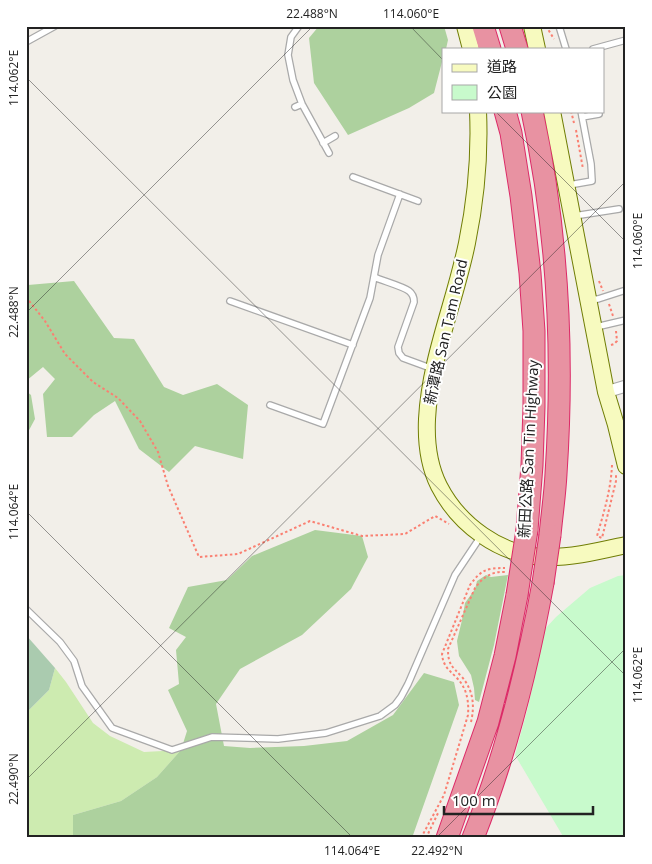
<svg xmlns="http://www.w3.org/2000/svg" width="652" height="864" font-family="'Open Sans','Noto Sans TC',sans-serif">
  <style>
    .grass { fill: #cdebb0 }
    .forest { fill: #add19e }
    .cemetery { fill: #aacbaf }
    .park { fill: #c8facc }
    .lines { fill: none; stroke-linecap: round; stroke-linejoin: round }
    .lane-casing { stroke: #a9a9a9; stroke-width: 8 }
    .street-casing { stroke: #a9a9a9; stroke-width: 13 }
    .secondary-casing { stroke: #707d05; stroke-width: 18 }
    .highway-casing { stroke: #dc2a67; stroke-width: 23 }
    .path { stroke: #fa8072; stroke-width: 2; stroke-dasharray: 2.5 2.5; stroke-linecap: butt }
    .lane { stroke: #fff; stroke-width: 5.5 }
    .street { stroke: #fff; stroke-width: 11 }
    .secondary { stroke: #f7fabf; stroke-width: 16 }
    .highway { stroke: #e892a2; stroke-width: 21 }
    .highway-bridge-casing { stroke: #dc2a67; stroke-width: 23; stroke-linecap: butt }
    .highway-bridge { stroke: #e892a2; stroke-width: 21 }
    .ticks { fill: none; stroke: #222; stroke-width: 1; stroke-opacity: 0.45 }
    .labels { text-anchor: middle; stroke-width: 4; stroke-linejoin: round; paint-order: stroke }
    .street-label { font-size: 15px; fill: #222; stroke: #fff }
    .neatline { fill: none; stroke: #222; stroke-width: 2 }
    .ticks-label { font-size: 12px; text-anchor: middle; fill: #222 }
  </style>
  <rect width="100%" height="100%" fill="#f2efe9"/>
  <path class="grass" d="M55,668L66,682L93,723L110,736L144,752L181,750L157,777L121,801L73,815V838H26V713L49,690Z"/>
  <path class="forest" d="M319,26H444L448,40L446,49H443V58L434,93L409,108L348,135L314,83L309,38Z
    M74,281L114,338L134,339L164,387L183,395L217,384L248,405L243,459L195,446L169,472L139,449L115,401L94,415L72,437H47L43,394L55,379L43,367L26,381V285H28Z
    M26,391L31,395L35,419L28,432H26Z
    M315,530L362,536L368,557L351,589L302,635L240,669L216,704L224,746L250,748L304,746L347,741L393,715L424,673L454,682L459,705L412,838H73V815L121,801L157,777L181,750L187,731L168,690L179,684L176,650L186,637L169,628L188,587L227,580L252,556Z
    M486,575L491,577L508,575L494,645L479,702L475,700L474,688L471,675L459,656L457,641L462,620L465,603L475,589L477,581Z"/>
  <path class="cemetery" d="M26,635L55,668L49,690L26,713Z"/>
  <path class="park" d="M626,575V838H564L515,755L528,707L545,629L556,617L590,588L618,576Z"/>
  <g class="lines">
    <g class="lane-casing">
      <path id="lane" d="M299,26L291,37L288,55L293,80L302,104L329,153
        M559,26L566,49
        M26,42L55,26
        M593,49L626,40
        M295,107L302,104
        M582,117L599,114
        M323,143L335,136
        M353,177L418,201
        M569,185L592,181L591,164L581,111
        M574,216L619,209
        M374,277C383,281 402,286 409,291C413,294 414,298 414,302L398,347L399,353L403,358L433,369
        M589,300L598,299L626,290
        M230,301L353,345
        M596,327L626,320
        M270,405L323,424L370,298L378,255L400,194
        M26,609L60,642L74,661L82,686L112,728L172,750L212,737L278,739L326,733L380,716L395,705L401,697L408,684L455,575L481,536"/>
    </g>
    <g class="street-casing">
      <path id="street" d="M606,392L626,386"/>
    </g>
    <g class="secondary-casing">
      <path id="secondary" d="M465,26L471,49
        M532,26L537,49
        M478,111C480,155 476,199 467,243C455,302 430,359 427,419C426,441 429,466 439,486C459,525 500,555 544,557C571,558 599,551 626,545
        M552,111L606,392L616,425L626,466"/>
    </g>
    <g class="highway-casing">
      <path id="highway" d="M483,26L490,49
        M510,26L517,49
        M505,111L511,133L521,196L530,273L534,331V407L532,465L527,530
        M532,111C558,230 564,353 556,474C555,494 552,514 550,535
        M447,838L488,722L505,656L517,595
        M473,838C506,755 527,671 543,583"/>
    </g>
    <path class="path" d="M546,26L554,39
      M571,111L574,123
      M576,130L583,169
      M599,281L603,291
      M26,297L45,321L65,354L93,382L118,398L140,421L158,452L168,486L199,557L238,554L310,521L362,536L405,534L435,516L449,524
      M609,304L613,316
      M611,345L614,344L617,341L616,331
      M612,465C611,489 604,512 597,536L602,538L616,481V475
      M471,722C475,705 473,690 462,677C452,666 448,665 448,649L475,588C483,577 492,571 506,572
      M421,838L444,795L468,715C469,701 467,688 456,677C449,670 443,666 442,654L470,585C481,570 486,568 505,568
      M426,838L439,811"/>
    <use href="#lane" class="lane"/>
    <use href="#street" class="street"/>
    <use href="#secondary" class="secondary"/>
    <use href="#highway" class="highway"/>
    <g class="highway-bridge-casing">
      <path id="highway-bridge" d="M543,583L550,535
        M517,595L527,530"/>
    </g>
    <use href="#highway-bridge" class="highway-bridge"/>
  </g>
  <path class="ticks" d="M410,26L443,60M26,77L626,676M495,111L626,242M26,313L313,26M26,511L353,838M26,780L626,181M436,838L626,648"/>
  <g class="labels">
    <g class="street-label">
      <text transform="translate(446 332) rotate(-77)" y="5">新潭路 San Tam Road</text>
      <text transform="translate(529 449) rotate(-87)" y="5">新田公路 San Tin Highway</text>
    </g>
  </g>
  <rect width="652" height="864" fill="none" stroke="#ffffff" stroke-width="55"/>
  <rect x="442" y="48" width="162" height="65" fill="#ffffff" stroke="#a7a7a7"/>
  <rect x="452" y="64" width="25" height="8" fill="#f7fabf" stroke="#a7a7a7"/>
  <text x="487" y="72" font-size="15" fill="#222222">道路</text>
  <rect x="452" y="85" width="25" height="15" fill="#c8facc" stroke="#a7a7a7"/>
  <text x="487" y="98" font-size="15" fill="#222222">公園</text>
  <path d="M444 806v8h149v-8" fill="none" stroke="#222222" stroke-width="2.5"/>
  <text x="452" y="806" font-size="15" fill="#222222" stroke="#ffffff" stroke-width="4" paint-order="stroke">100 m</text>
  <rect x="28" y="28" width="596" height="808" class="neatline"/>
  <g class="ticks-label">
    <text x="312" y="18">22.488°N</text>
    <text x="411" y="18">114.060°E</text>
    <text transform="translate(14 78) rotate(-90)" y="4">114.062°E</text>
    <text transform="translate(638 241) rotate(-90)" y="4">114.060°E</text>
    <text transform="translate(14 312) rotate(-90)" y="4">22.488°N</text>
    <text transform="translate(14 512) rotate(-90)" y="4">114.064°E</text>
    <text transform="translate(638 675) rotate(-90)" y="4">114.062°E</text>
    <text transform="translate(14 779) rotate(-90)" y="4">22.490°N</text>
    <text x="352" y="855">114.064°E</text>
    <text x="437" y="855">22.492°N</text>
  </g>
</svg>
